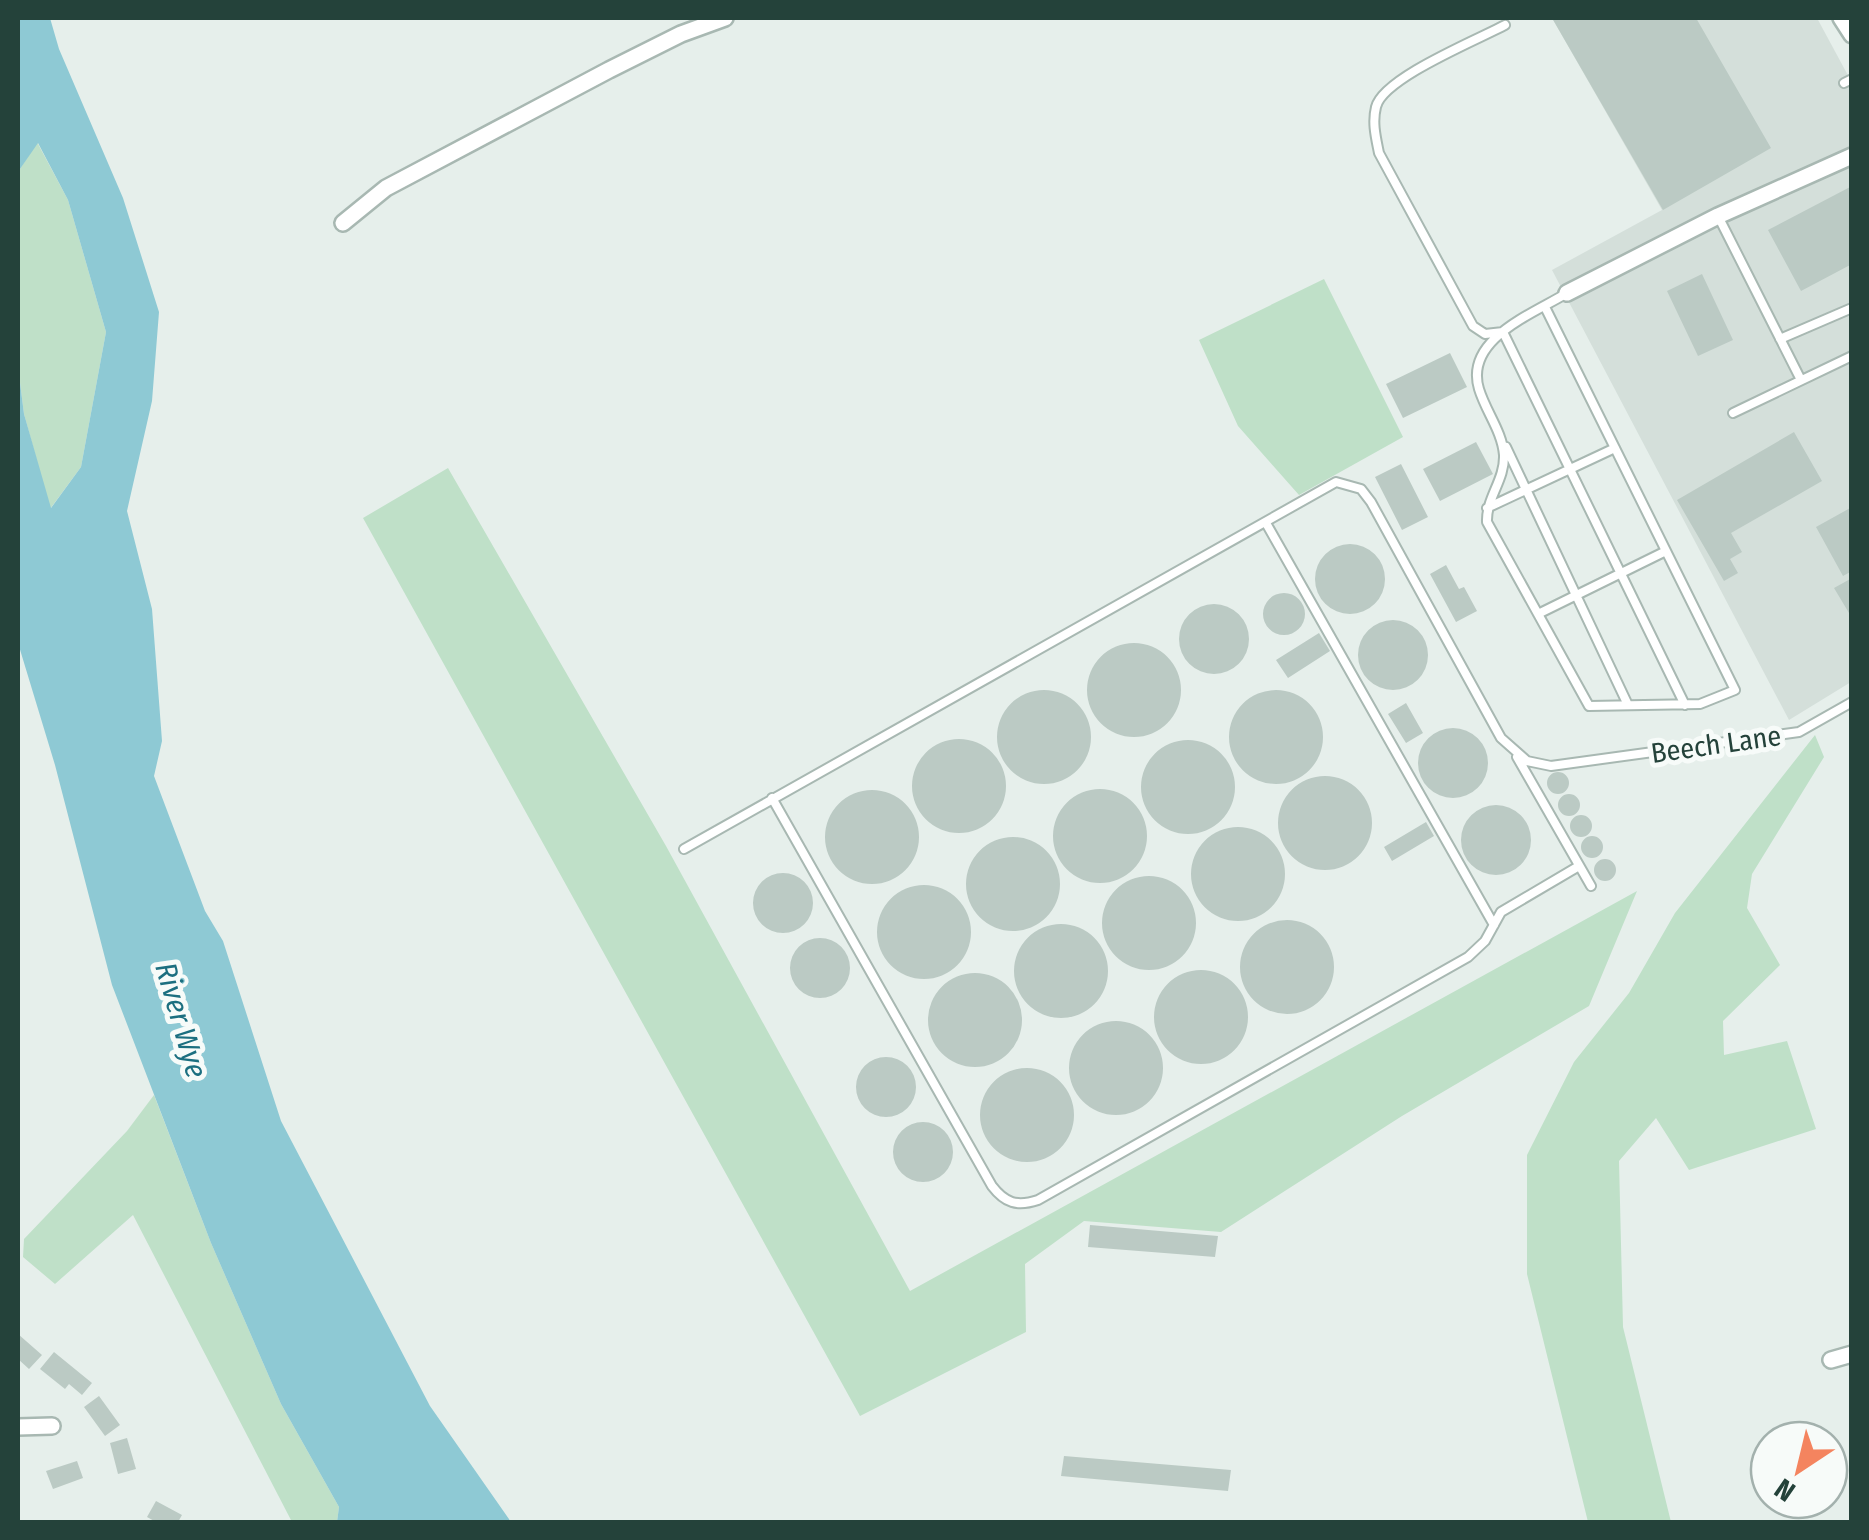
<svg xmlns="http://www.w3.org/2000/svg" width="1869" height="1540" font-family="'Fira Sans Condensed',sans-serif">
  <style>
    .built { fill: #d4dfda }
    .green { fill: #bfe0c8 }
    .water { fill: #8ec9d4 }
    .building { fill: #bbcac4 }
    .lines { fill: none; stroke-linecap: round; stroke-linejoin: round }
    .service-casing { stroke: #a8b8b2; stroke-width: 12 }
    .minor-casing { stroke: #a8b8b2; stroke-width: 20 }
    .service { stroke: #fff; stroke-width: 8 }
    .minor { stroke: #fff; stroke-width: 15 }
    .labels { text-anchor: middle; stroke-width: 10; stroke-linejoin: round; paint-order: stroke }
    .street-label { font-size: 28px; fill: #24423a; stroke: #f7fbf9 }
    .water-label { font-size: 30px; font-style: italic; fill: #1c6f80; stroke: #f7fbf9 }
  </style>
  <rect width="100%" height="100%" fill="#e6efeb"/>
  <path class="built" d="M1552,18H1817L1851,81V682L1789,720L1552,270L1662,210Z"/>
  <path class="green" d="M37,142L68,200L106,332L81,467L50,509L24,414L18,367L20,169Z
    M1324,279L1403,437L1299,495L1238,426L1199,340Z
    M448,468L666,846L910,1291L1637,891L1589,1006L1402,1116L1221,1232L1084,1221L1025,1264L1026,1332L860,1416L363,518Z
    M1815,735L1824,757L1752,874L1747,908L1780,965L1723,1021L1724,1055L1787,1041L1816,1129L1689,1170L1656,1118L1619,1161L1623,1327L1671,1522H1588L1527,1274V1155L1574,1062L1629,993L1675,913Z
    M154,1095L211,1243L281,1404L339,1507L337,1522H292L133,1215L55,1284L23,1257L24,1239L127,1131Z"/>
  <path class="water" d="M18,18H50L59,49L123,198L159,312L152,401L127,511L152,609L162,741L154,776L205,911L223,941L281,1121L430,1406L511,1522H337L339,1507L281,1404L211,1243L112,985L55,765L18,643V367L24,414L51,508L81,467L106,332L68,200L38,143L20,169L18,206Z"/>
  <path class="building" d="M1552,18H1696L1771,148L1663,210Z
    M1852,186V264L1801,291L1768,230Z
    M1702,274L1733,340L1698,356L1667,291Z
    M1450,353L1467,387L1403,418L1386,384Z
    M1794,432L1822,481L1731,533L1742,552L1730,559L1738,573L1724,581L1677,500Z
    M1476,442L1493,474L1440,501L1423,469Z
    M1401,464L1428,517L1402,530L1375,477Z
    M1852,507V571L1843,576L1816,527Z
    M1315 579a35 35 0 1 1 70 0a35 35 0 1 1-70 0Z
    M1446,565L1459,589L1464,587L1477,611L1456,622L1430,574Z
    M1852,578V618L1834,588Z
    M1263 614a21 21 0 1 1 42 0a21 21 0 1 1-42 0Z
    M1179 639a35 35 0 1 1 70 0a35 35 0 1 1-70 0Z
    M1358 655a35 35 0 1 1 70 0a35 35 0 1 1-70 0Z
    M1319,633L1330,651L1288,678L1276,660Z
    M1087 690a47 47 0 1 1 94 0a47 47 0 1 1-94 0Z
    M997 737a47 47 0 1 1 94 0a47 47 0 1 1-94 0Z
    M1229 737a47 47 0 1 1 94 0a47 47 0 1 1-94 0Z
    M1406,703L1423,733L1406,743L1388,714Z
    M1418 763a35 35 0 1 1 70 0a35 35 0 1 1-70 0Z
    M912 786a47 47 0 1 1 94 0a47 47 0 1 1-94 0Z
    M1141 787a47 47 0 1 1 94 0a47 47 0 1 1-94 0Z
    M1547 783a11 11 0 1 1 22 0a11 11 0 1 1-22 0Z
    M1278 823a47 47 0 1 1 94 0a47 47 0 1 1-94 0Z
    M1053 836a47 47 0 1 1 94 0a47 47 0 1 1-94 0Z
    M825 837a47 47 0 1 1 94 0a47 47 0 1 1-94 0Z
    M1558 805a11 11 0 1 1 22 0a11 11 0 1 1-22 0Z
    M1461 840a35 35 0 1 1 70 0a35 35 0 1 1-70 0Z
    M1570 826a11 11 0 1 1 22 0a11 11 0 1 1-22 0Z
    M1426,822L1434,836L1392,861L1384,847Z
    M1191 874a47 47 0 1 1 94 0a47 47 0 1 1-94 0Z
    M1581 847a11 11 0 1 1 22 0a11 11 0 1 1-22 0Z
    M966 884a47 47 0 1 1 94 0a47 47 0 1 1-94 0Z
    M1594 870a11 11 0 1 1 22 0a11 11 0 1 1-22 0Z
    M753 903a30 30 0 1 1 60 0a30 30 0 1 1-60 0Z
    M1102 923a47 47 0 1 1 94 0a47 47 0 1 1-94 0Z
    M877 932a47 47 0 1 1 94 0a47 47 0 1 1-94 0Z
    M1240 967a47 47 0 1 1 94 0a47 47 0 1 1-94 0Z
    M1014 971a47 47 0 1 1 94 0a47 47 0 1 1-94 0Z
    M790 968a30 30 0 1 1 60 0a30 30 0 1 1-60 0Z
    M1154 1017a47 47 0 1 1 94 0a47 47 0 1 1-94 0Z
    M928 1020a47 47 0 1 1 94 0a47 47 0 1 1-94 0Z
    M1069 1068a47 47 0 1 1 94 0a47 47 0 1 1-94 0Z
    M856 1087a30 30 0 1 1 60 0a30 30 0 1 1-60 0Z
    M980 1115a47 47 0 1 1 94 0a47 47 0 1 1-94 0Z
    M893 1152a30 30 0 1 1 60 0a30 30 0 1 1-60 0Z
    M1090,1225L1218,1236L1215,1257L1088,1247Z
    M18,1334L42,1355L29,1369L18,1359Z
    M54,1352L92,1383L82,1395L69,1384L65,1389L40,1369Z
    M99,1396L120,1425L105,1436L84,1407Z
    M127,1438L136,1469L118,1474L110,1443Z
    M1064,1456L1231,1470L1228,1491L1061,1476Z
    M77,1461L83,1478L53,1489L46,1471Z
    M156,1501L182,1515L178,1522H156L147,1517Z"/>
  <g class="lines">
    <g class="service-casing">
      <path id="service" d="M1844,83L1852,79
        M1718,216L1801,380
        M1545,307L1735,690L1700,704L1589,706L1487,522C1486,498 1505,480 1504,455C1502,431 1486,412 1479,389C1464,339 1533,314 1567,293
        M1503,332L1485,334L1473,326L1379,153C1376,138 1372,123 1376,107C1383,78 1477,40 1505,25
        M1503,332L1685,705
        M1780,339L1852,308
        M1733,413L1852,356
        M1506,447L1628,705
        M1487,508L1615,448
        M1266,523L1494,925
        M1538,614L1666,551
        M1517,757L1591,886
        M772,798L992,1186C1005,1203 1017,1207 1038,1200L1468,957L1485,941L1501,912L1579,866
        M684,849L1336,482L1361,489L1371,502L1501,738L1527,761L1551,766L1799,732L1852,702"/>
    </g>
    <g class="minor-casing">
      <path id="minor" d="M1841,18L1852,35
        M343,223L386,188L609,70L681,34L725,18
        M1567,293L1718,216L1852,156
        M1831,1360L1852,1354
        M18,1427L52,1426"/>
    </g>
    <use href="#service" class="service"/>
    <use href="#minor" class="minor"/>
  </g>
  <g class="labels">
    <g class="street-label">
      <text transform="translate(1716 744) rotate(-8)" y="10">Beech Lane</text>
    </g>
    <g class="water-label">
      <text transform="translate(181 1020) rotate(74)" y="10">River Wye</text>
    </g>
  </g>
  <rect width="1869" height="1540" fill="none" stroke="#24423a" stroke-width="40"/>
  <g transform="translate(1799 1470) rotate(215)"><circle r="48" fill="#f7fbf9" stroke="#a3b1ad" stroke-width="2.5"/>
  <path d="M0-8L18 38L0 25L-18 38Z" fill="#f4845f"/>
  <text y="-15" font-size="28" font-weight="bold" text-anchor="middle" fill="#24423a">N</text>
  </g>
</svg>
